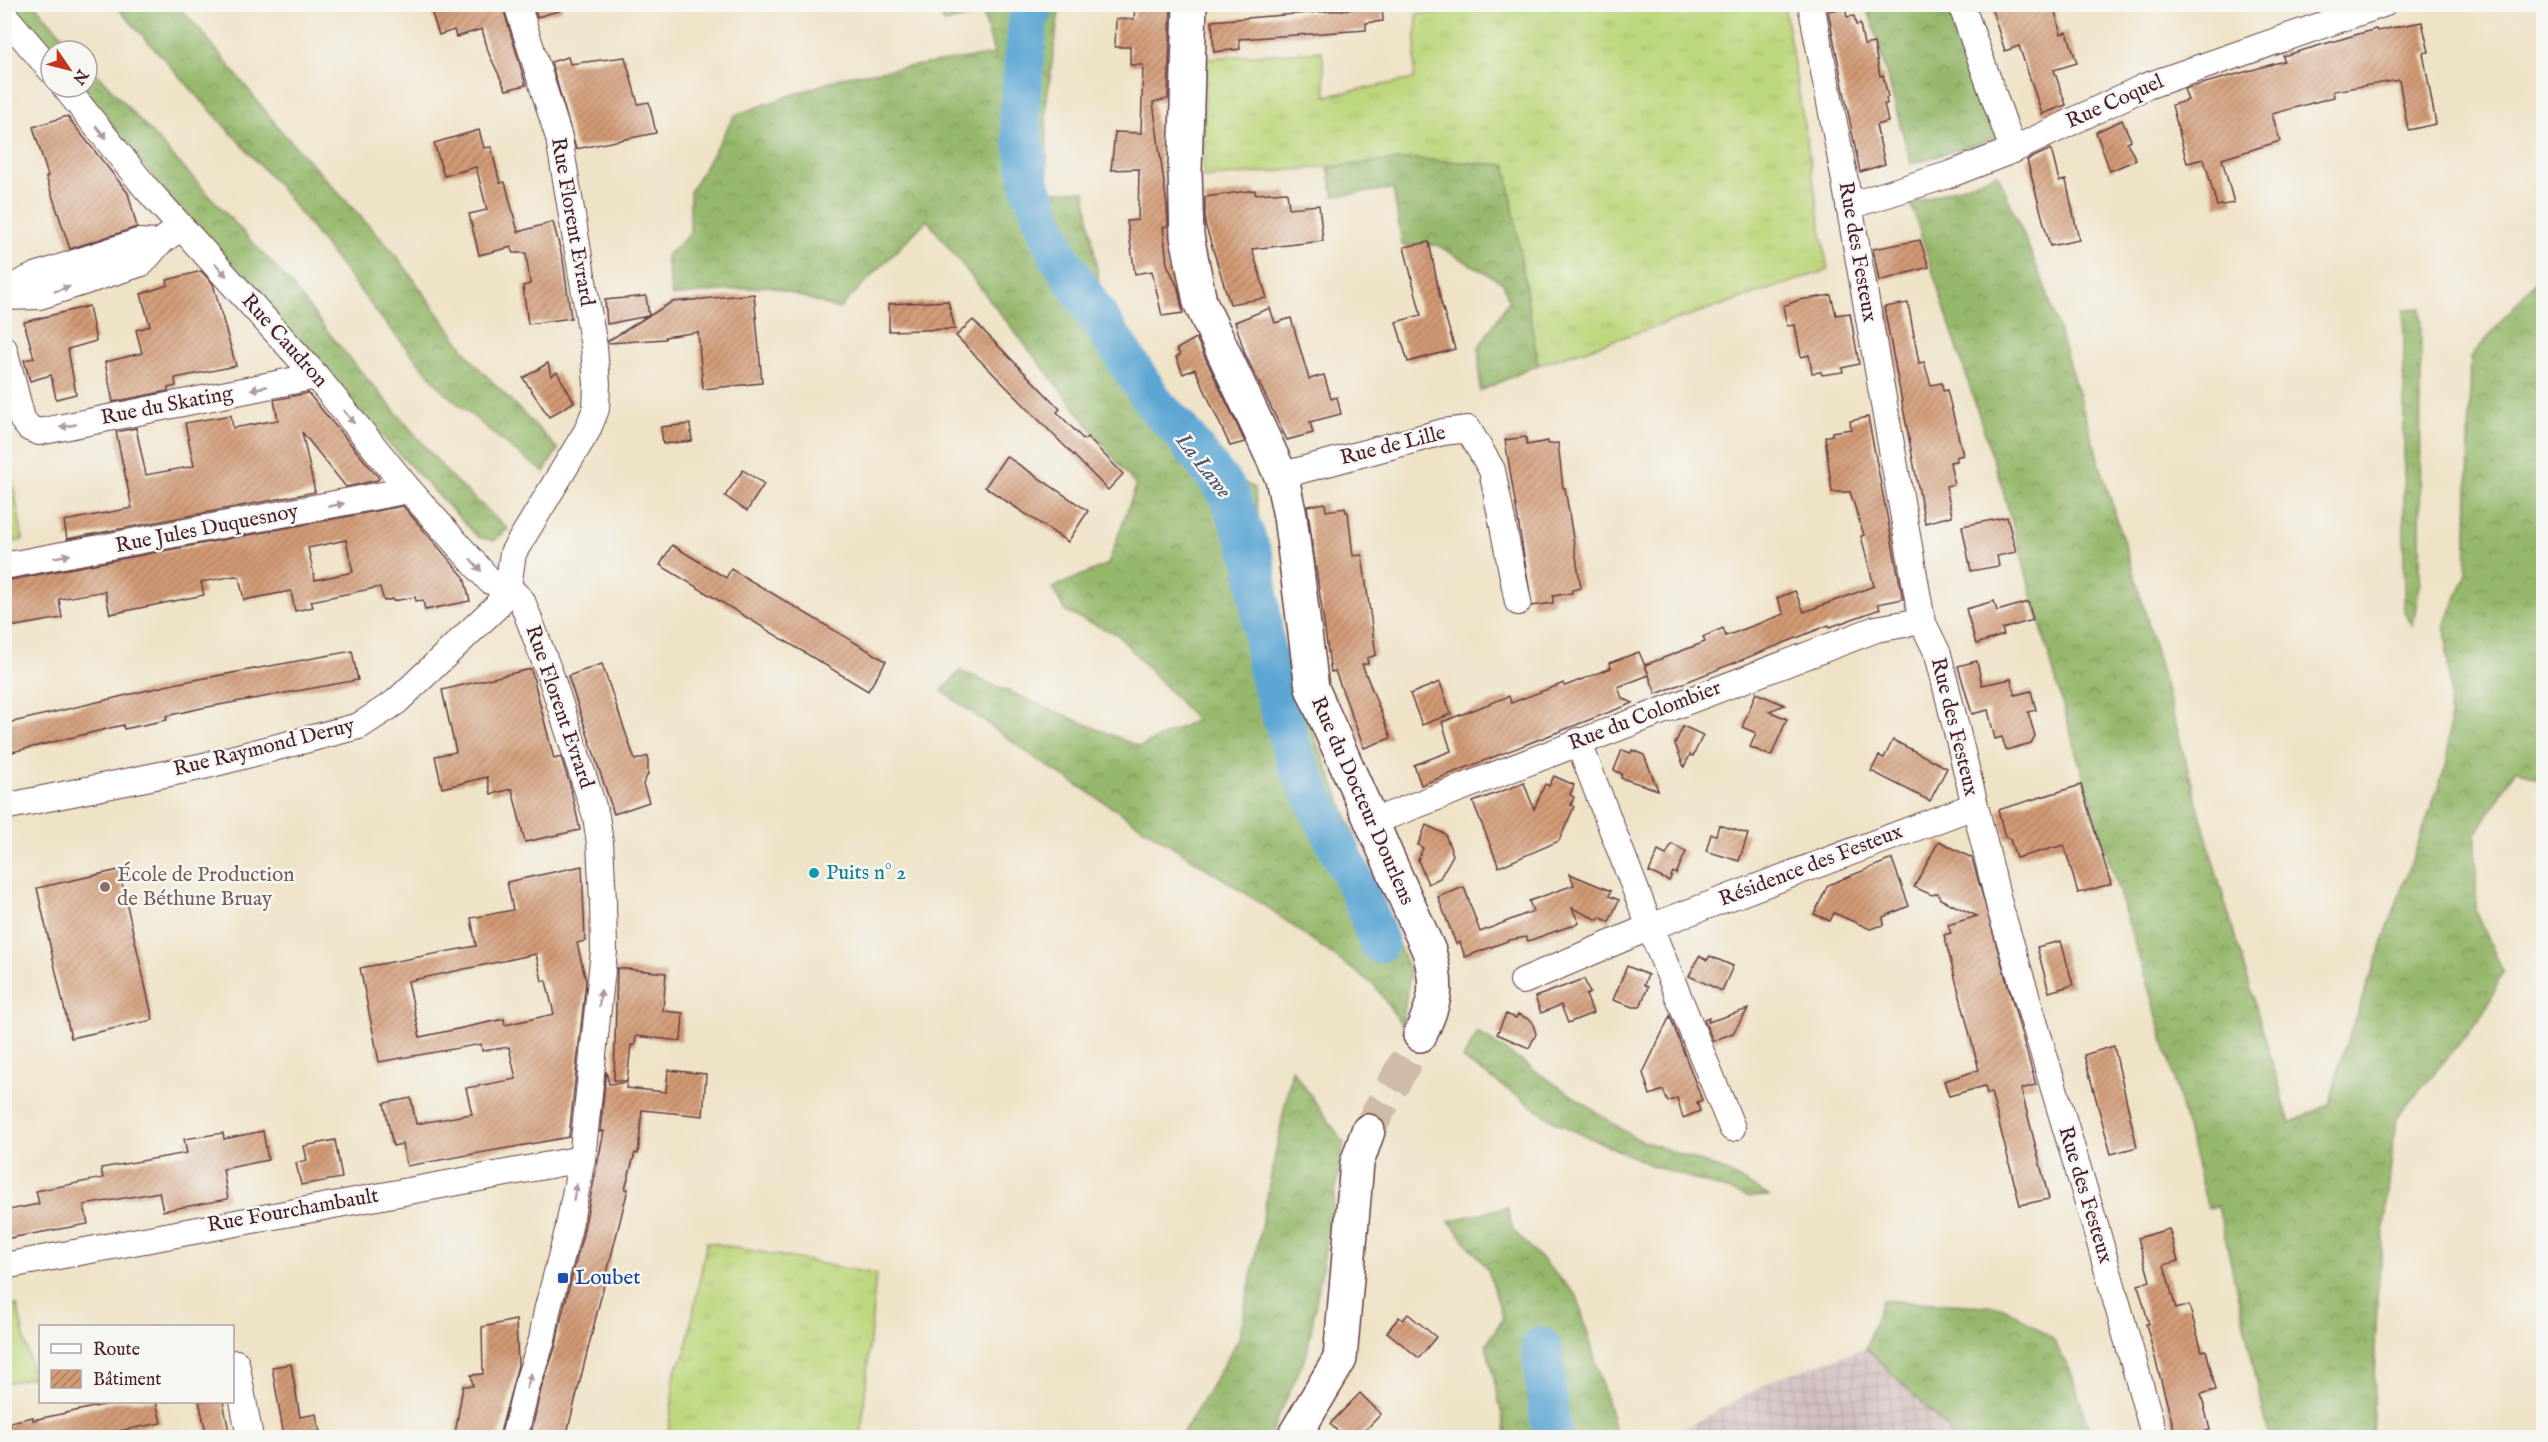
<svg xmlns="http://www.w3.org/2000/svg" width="2548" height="1442" font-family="'IM FELL English',serif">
<defs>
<pattern id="industrial-grid" width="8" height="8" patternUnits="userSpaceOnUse" patternTransform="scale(1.5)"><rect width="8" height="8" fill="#d2bfbf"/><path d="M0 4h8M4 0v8" fill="none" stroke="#b6a4a4"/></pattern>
<pattern id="grass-tufts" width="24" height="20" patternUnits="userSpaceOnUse" patternTransform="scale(1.5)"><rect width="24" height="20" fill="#bdd77d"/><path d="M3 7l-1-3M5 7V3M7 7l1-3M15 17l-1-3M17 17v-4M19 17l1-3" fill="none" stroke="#a4b86c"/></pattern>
<pattern id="forest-crowns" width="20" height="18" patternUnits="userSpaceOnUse" patternTransform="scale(1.5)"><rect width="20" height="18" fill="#96b86c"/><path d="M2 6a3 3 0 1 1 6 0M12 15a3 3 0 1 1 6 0" fill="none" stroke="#7c9559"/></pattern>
<pattern id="garden-dots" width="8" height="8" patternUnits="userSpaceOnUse" patternTransform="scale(1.5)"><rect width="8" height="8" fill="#bdd77d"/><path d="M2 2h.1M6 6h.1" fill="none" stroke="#a4b86c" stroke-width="1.8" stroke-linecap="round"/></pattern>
<pattern id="building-hatch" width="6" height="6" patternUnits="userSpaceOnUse" patternTransform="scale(1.5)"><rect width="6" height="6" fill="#d29a75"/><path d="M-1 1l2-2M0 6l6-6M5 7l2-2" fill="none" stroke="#ac7d60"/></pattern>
</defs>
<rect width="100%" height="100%" fill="#f6f6f2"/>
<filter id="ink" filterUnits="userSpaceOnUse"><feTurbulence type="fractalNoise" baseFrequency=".0167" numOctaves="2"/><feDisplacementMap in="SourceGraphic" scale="12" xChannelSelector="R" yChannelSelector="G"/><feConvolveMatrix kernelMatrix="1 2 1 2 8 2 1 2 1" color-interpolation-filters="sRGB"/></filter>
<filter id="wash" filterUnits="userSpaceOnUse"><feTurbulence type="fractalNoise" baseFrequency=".008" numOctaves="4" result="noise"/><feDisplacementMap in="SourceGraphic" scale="24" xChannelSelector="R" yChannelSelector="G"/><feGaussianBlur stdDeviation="1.35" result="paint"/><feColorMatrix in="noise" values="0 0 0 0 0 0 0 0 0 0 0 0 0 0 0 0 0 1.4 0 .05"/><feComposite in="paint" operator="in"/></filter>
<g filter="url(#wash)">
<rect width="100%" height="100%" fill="#efe3c7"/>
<polygon fill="url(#industrial-grid)" points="1866,1348 1945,1426 1953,1437 1660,1438 1689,1426 1775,1379"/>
<g fill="url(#grass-tufts)" stroke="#847b54" stroke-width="1.5">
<polygon points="1539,4 1784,5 1828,270 1538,365 1506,165 1412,159 1203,178 1206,58 1322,51 1326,96 1414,79 1417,14"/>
<polygon points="707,1242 876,1274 861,1437 668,1437 675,1370 685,1354"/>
</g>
<g fill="url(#forest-crowns)" stroke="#706c4c" stroke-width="1.5">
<polygon points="10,5 35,5 76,51 51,51"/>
<polygon points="115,5 176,5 202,32 282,132 396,255 474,363 558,449 544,472 512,449 444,392 382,319 278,185"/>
<polygon points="935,5 1060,5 1046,106 1048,191 1085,191 1101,297 1154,432 1254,488 1270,592 1294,685 1410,973 1402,1025 1375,986 1267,907 1035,758 942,691 960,671 1140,747 1196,720 1117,634 1067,613 1052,588 1108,564 1136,486 927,220 839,309 770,286 672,296 666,256 690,234 690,192 735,115 847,76 994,54 983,13 944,23"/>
<polygon points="1864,5 1961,5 2009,134 1911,164 1872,21"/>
<polygon points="87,63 290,283 335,341 452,478 508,529 494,541 478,537 326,377 184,214 79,87 87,87"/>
<polygon points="1412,159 1506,165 1538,365 1480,391 1479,347 1509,301 1503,283 1437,245 1402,245 1393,189 1334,196 1328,167"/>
<polygon points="1998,174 2046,289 2144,608 2216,872 2290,1123 2330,1104 2342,1055 2448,760 2450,689 2445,624 2466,576 2471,357 2543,272 2543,781 2516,769 2476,834 2476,911 2503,972 2481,1018 2396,1118 2377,1297 2372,1437 2269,1437 2218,1205 2208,1209 2160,1026 2078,759 2001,484 1911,204"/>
<polygon points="2421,308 2420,580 2413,626 2404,612 2404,309"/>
<polygon points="1478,1032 1635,1138 1721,1169 1769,1196 1748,1197 1651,1165 1557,1123 1463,1059"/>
<polygon points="1292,1069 1344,1143 1307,1353 1269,1437 1180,1438 1239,1339"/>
<polygon points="1507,1207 1513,1230 1577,1296 1617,1437 1507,1437 1486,1344 1503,1319 1488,1269 1449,1221"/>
<polygon points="1882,1300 2004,1307 2053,1339 2072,1375 2091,1437 1953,1437 1945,1426 1866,1348"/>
</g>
<polygon fill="url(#garden-dots)" stroke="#847b54" stroke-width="1.5" points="8,455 23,540 7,543 4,527 4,456"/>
<polygon fill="#bdd77d" stroke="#847b54" stroke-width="1.5" points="17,1305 33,1377 5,1383 5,1308"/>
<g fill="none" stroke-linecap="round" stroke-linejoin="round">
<g stroke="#5ba6d3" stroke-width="40">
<polyline points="1034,4 1028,20 1019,115 1031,188 1059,257 1157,407 1178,428 1228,492 1255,562 1267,668 1296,761 1360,892 1379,943"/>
<polyline points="1541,1347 1552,1438"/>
</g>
</g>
<g id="blocks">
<g fill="url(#building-hatch)" fill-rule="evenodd">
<polygon points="460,4 502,4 526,85 506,90 489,54 482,29 456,37 454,30 439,35 432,14"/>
<polygon points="533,4 561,4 562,10 537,17"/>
<polygon points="1135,4 1171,4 1168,99 1153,102 1167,206 1168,226 1163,227 1167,264 1178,288 1183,313 1162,316 1152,271 1135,274 1127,221 1138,220 1139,169 1111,170 1115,132 1141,133 1143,65 1130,65 1130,47 1115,47 1116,19 1134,19"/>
<polygon points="1353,4 1382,4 1383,21 1366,23 1366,30 1239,39 1240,49 1214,52 1212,21 1353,9"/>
<polygon points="1990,4 2053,4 2061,34 2067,32 2077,63 2054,70 2066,105 2042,114 2019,46 2005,51"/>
<polygon points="1845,8 1847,17 1854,16 1856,25 1860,24 1864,45 1874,43 1880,76 1883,75 1888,97 1886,98 1887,104 1884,104 1888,122 1876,125 1885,164 1860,172 1828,11"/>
<polygon points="2422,22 2429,52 2423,53 2436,124 2408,130 2399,80 2333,91 2334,97 2272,114 2280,141 2222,159 2234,203 2217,206 2204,159 2187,163 2172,105 2188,100 2184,89 2284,61 2283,56 2376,29 2377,31"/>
<polygon points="568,57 570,64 625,57 638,104 649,102 656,133 576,149 551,62"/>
<polygon points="67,116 128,193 137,227 70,249 46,177 48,176 33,127"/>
<polygon points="2122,120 2131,140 2127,142 2136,160 2110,171 2096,132"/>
<polygon points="479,130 484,148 491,147 500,183 505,182 518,232 553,222 563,260 571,318 528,324 523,286 530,284 526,253 513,253 512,247 479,255 469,214 487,210 476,167 444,176 434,143"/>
<polygon points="2051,149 2059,181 2066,180 2079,240 2050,246 2027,160"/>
<polygon points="1255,190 1255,194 1287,192 1289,208 1319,205 1323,241 1252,249 1267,298 1230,304 1205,224 1205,197"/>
<polygon points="1920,240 1929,267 1879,281 1873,249"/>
<polygon points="1429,242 1441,302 1455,349 1408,362 1396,322 1421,315 1404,247"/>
<polygon points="201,271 213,284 236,366 175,378 176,386 168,388 168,391 113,402 105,362 142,353 136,330 150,326 141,294 168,285 167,280"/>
<polygon points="754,294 762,383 703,389 698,332 665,337 665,339 609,343 608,341 648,316 607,324 605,300 646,296 649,316 672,302"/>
<polygon points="1831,295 1836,315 1850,313 1859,364 1842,368 1843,372 1822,375 1821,372 1812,373 1809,355 1801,357 1795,325 1787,326 1783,306 1799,300"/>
<polygon points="948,301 955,329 889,331 889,304"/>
<polygon points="1908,303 1919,363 1924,362 1931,385 1942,383 1943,391 1947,390 1963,455 1956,457 1957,461 1950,462 1954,484 1946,486 1952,516 1925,523 1884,307"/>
<polygon points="89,306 96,341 68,349 76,394 56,399 51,375 30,381 24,360 34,358 24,322"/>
<polygon points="1270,308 1275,323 1291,318 1309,379 1324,375 1331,399 1337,397 1341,414 1310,422 1313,433 1287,440 1245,354 1235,322"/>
<polygon points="973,320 1060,409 1057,412 1084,440 1087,437 1123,474 1108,490 956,336"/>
<polygon points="1196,338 1245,442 1230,446 1195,369 1183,374 1176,357 1180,355 1177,349"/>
<polygon points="548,363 551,376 557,372 574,402 549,417 523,378"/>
<polygon points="308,393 379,478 378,480 346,487 302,432 315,492 67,539 64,521 132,508 116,432 136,428 146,475 194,466 185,423 231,415 233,428 278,420 274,400"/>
<polygon points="1868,417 1903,599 1878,604 1880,609 1830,627 1829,625 1656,694 1645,665 1705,642 1703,637 1723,628 1726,636 1784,614 1777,598 1795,591 1804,612 1874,586 1861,536 1864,535 1850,492 1832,492 1825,437 1832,435 1832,432 1851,429 1850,421"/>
<polygon points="690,424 692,441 663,444 661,427"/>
<polygon points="1526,437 1527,445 1548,441 1548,444 1558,443 1563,488 1565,488 1581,588 1572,590 1572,593 1553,596 1553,603 1532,606 1505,440"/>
<polygon points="1006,456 1088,511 1068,542 985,487"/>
<polygon points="743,470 764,484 747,511 725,496"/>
<polygon points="1325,503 1326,511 1345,508 1346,512 1348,512 1353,556 1362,555 1376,655 1367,658 1368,664 1362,664 1391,738 1364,748 1335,671 1331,672 1307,506"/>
<path d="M403,506l61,71 6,24 -45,9 -2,-10 -7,1 -1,-4 -22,4v-2l-9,2 -4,-14 -69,14 2,6 -18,4 -4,-20 -47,9 -5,-23 -4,-1 -34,6 3,13 -94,19 -5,-23 -46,8 3,19 -58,10v-47zM346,540l7,32 -38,8 -7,-32z"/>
<polygon points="2007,517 2016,552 1997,556 1999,566 1971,571 1962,526"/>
<polygon points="672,545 726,578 731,569 886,661 868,691 660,565"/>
<polygon points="1994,601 1997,611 2028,602 2033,620 2002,629 2004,635 1976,644 1966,609"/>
<polygon points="352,651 358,680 202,708 166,716 167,720 124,729 123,725 4,754 4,724 178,683"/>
<polygon points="1639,652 1649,675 1618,687 1622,698 1633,703 1421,785 1414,765 1451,751 1442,722 1509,696 1511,703 1564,683 1565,686 1611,668 1609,663"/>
<polygon points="1977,661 1982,685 2011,679 2015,695 2031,691 2036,710 2028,712 2035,736 2031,743 2006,750 2002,737 1995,739 1988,710 1972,714 1958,666"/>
<polygon points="602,664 635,760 648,756 648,774 643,784 649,802 614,814 568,676"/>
<polygon points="531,669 554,759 561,757 570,785 580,830 525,842 512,789 491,794 487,777 442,788 435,756 456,752 442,690"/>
<polygon points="1440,682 1451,714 1422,725 1410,694"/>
<polygon points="1756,693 1785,705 1769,711 1787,719 1771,756 1750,747 1756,733 1742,727"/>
<polygon points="1683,726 1703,735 1693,756 1690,755 1684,767 1675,744"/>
<polygon points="1893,740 1947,768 1930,801 1871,771 1879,756 1884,758"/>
<polygon points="1622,750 1631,753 1632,750 1644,755 1658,790 1621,778 1622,774 1614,770"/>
<polygon points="1554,776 1574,785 1570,795 1574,797 1571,805 1574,807 1559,841 1499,867 1473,802 1524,783 1534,809 1545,784 1549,786"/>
<polygon points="2081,785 2111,884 2078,893 2064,845 2016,858 2010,839 2005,837 1998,810"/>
<polygon points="1426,825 1445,834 1453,855 1440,878 1428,884 1418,860 1423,848 1418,845"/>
<polygon points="1719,825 1748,834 1739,861 1706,851 1711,834 1716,835"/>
<polygon points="1939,841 1972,858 2036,1085 2021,1089 2049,1199 2020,1205 1991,1092 1987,1094 1985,1086 1949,1096 1944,1081 1979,1070 1944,935 1951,933 1948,925 1977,916 1940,899 1938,893 1932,895 1914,887"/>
<polygon points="1672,844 1686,852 1676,874 1673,872 1669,881 1649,872 1658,851 1666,855"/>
<polygon points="1892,859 1909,906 1883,917 1884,925 1870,929 1834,913 1830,921 1814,914 1828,885"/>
<path d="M582,866l3,75 -8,2 9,38 -17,156 -162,29 -5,-22 -9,2 -9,-43 27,-5 5,26 56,-10 -6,-26 50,-9 -7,-32 -27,4 -1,-7 -102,18 -19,-94 116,-22 -5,-28 42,-8 -6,-28zM536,954l6,27h4l8,33 -49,11 -1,-6 -84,18 -12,-56z"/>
<polygon points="119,870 153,1020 71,1038 37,888"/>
<polygon points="1570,874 1611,891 1609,896 1619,900 1609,922 1600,917 1598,920 1572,908 1579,923 1528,941 1526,937 1510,940 1465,957 1460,942 1456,944 1438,897 1464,887 1480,932 1533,911 1529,901 1574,885"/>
<polygon points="2061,941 2073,985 2049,992 2037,947"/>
<polygon points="1699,956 1707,960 1710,956 1733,966 1722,991 1689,976"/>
<polygon points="1627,966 1648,975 1644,985 1648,987 1640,1007 1633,1007 1613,1000"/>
<polygon points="617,968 666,973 663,1011 683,1013 681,1041 636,1036 635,1045 631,1045 627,1081 614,1080"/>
<polygon points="1584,979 1590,993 1586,995 1593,1013 1568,1023 1561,1005 1541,1013 1535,997"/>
<polygon points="1748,1009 1733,1033 1713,1041 1704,1020 1709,1018 1708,1022"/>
<polygon points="1506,1014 1516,1018 1518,1014 1532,1021 1536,1034 1529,1048 1497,1034"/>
<polygon points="1670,1016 1702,1100 1697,1102 1700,1111 1683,1118 1677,1098 1668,1102 1663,1090 1650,1095 1643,1073"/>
<polygon points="2114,1046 2137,1147 2111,1154 2084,1055"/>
<polygon points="668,1070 706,1074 703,1116 642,1110 638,1154 635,1153 625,1189 628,1189 566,1437 530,1437 541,1389 556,1345 562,1314 583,1234 604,1131 600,1132 606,1071 609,1084 627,1082 626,1088 666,1092"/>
<polygon points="263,1131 268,1160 223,1169 228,1199 163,1211 159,1192 84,1205 88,1224 4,1239 4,1211 39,1204 36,1191 103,1178 101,1168 187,1153 184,1139 223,1133 224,1139"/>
<polygon points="335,1140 342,1178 301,1185 296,1163 307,1160 304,1146"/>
<polygon points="2169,1229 2178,1261 2164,1265 2176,1309 2189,1305 2202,1351 2206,1350 2216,1390 2201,1394 2210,1430 2206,1431 2208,1437 2176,1437 2146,1324 2149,1324 2138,1285 2150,1281 2138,1238"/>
<polygon points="1408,1314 1436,1337 1419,1358 1387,1332 1399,1317 1403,1320"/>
<polygon points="516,1320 518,1365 499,1437 470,1437 455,1434 463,1386 473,1386 471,1375 483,1374 482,1327"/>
<polygon points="291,1364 300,1417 316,1414 320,1432 306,1434 307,1437 284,1437 272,1367"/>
<polygon points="1360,1393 1381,1414 1359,1437 1344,1437 1330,1424"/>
<polygon points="122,1401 156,1401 161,1423 87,1437 4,1437 4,1426 11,1425 10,1422 33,1417 33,1420"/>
<polygon points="199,1401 223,1401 230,1437 207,1437"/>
</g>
</g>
</g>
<g filter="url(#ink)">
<use href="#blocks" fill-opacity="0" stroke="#633c42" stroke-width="1.5"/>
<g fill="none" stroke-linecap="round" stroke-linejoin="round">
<polyline stroke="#cebca8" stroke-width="33" stroke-dasharray="33 16" stroke-linecap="butt" points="1368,1131 1420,1035"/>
<defs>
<g id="street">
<polyline points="1811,4 1843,170 1922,621 1938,654 2000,908 2096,1229 2155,1438"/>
<polyline points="1961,4 2013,150"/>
<polyline points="4,15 51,70"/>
<polyline points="65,87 146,188 316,376 409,490 490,581 508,587 522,601 551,677 596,816 600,843 603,901 604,951 582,1159 568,1231 547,1311 542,1340 527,1385 514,1438"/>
<polyline points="1849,206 1951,174 2013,150 2144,87 2383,4"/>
<polyline points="4,291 35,276 138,242 159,243"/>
<polyline points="4,297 40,296 142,263 159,243 181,227"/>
<polyline points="4,349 22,419 29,428 39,432 316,376"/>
<polyline points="1282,478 1294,472 1443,432 1468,429 1492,470 1518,602"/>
<polyline points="4,566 409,490"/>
<polyline points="1578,741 1650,927 1732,1128"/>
<polyline points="4,807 204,766 359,726 396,702 497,606 508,587 513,553 587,431 596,409 597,384 594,347 559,138 517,4"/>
<polyline points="1372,822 1876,629 1922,621"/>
<polyline points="1523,981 1650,927 1974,806"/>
<polyline points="4,1266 582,1159"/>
<polyline points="236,1363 250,1438"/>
</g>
<g id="secondary">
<path d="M1190,4l-5,167 2,65 13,66 82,176 8,38 22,172 117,263c10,37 7,50 -9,84"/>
<polyline points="1293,1438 1340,1359 1357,1163 1368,1131"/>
</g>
</defs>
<use href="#street" stroke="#633c42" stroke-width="28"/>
<use href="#secondary" stroke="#633c42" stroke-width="36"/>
<use href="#street" stroke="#fff" stroke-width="26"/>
<use href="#secondary" stroke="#fff" stroke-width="33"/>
</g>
<defs><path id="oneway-solid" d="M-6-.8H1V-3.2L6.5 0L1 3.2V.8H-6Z" transform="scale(1.5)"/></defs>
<g fill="#ae9aa0">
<use href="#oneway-solid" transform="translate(101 132) rotate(51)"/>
<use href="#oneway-solid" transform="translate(221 270) rotate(48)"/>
<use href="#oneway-solid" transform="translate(62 289) rotate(-18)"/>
<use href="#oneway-solid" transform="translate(259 388) rotate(169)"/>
<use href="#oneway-solid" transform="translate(349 417) rotate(51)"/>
<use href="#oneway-solid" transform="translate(68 426) rotate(169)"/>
<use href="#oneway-solid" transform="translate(336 505) rotate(-11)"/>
<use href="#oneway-solid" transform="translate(62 556) rotate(-11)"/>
<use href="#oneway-solid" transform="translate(476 565) rotate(49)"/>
<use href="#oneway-solid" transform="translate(600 998) rotate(-84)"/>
<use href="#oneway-solid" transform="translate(575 1192) rotate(-79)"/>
<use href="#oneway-solid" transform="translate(529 1381) rotate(-73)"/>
</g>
</g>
<circle fill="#0f9aa8" stroke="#f6f6f2" stroke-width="2" cx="814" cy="873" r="6"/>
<circle fill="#8d6e63" stroke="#f6f6f2" stroke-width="2" cx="105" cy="887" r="6"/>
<rect fill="#1a4fb4" stroke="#f6f6f2" stroke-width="2" x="557" y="1272" width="12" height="12" rx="3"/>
<g text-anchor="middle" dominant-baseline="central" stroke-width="5" stroke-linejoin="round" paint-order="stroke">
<g font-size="21" fill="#4a1f2b" stroke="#f6f6f2">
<text transform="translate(2115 102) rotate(-24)">Rue Coquel</text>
<text transform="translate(572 222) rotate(80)">Rue Florent Evrard</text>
<text transform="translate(1857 252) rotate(80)">Rue des Festeux</text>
<text transform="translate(284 341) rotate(48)">Rue Caudron</text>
<text transform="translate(167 406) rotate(-11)">Rue du Skating</text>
<text transform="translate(1393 446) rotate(-14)">Rue de Lille</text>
<text transform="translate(207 529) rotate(-11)">Rue Jules Duquesnoy</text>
<text transform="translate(559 707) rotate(71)">Rue Florent Evrard</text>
<text transform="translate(1645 716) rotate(-21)">Rue du Colombier</text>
<text transform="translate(1954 727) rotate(76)">Rue des Festeux</text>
<text transform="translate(264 748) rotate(-14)">Rue Raymond Deruy</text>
<text transform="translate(1362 801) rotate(66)">Rue du Docteur Dourlens</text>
<text transform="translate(1811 866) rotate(-21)">Résidence des Festeux</text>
<text transform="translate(2085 1195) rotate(73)">Rue des Festeux</text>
<text transform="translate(293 1211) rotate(-10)">Rue Fourchambault</text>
</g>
<g font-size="21" fill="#0d838f" stroke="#f6f6f2" text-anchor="start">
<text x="826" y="873">Puits n° 2</text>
</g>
<g font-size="21" fill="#785e54" stroke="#f6f6f2" text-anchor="start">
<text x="117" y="875">École de Production<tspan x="117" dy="24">de Béthune Bruay</tspan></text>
</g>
<g font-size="21" fill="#164399" stroke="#f6f6f2" text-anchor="start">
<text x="575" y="1278">Loubet</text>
</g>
<g font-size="22" font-style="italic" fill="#51556e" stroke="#f6f6f2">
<text transform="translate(1203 466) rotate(52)">La Lawe</text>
</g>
</g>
<rect width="2548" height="1442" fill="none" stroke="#f6f6f2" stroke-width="24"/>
<rect x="39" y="1325" width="195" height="78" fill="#f6f6f2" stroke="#b1a0a2" stroke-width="1.5"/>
<rect x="51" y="1344" width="30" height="9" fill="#ffffff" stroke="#b1a0a2" stroke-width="1.5"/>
<text x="93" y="1355" font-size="18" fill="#4a1f2b">Route</text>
<rect x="51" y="1370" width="30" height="18" fill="url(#building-hatch)" stroke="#b1a0a2" stroke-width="1.5"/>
<text x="93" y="1385" font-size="18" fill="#4a1f2b">Bâtiment</text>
<g transform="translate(69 69) rotate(125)"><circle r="28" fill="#f6f6f2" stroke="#b1a0a2" stroke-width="1.5"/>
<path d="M0-4.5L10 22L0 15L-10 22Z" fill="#c8321e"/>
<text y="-9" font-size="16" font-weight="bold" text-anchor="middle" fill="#4a1f2b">N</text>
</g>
</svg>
